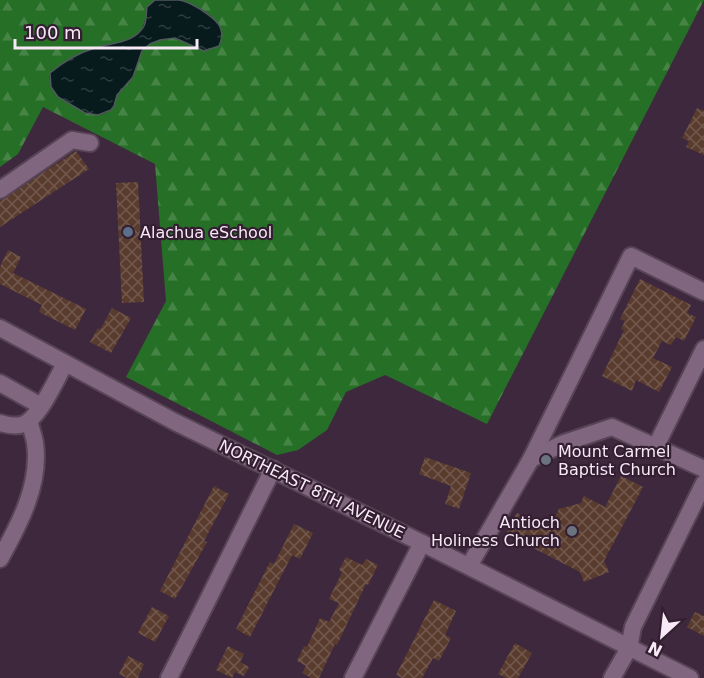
<svg xmlns="http://www.w3.org/2000/svg" width="704" height="678" font-family="'DejaVu Sans',sans-serif">
<defs>
<pattern id="forest-firs" width="22" height="20" patternUnits="userSpaceOnUse" patternTransform="scale(1.5)"><rect width="22" height="20" fill="#266f26"/><path d="M5 1l3.5 6h-7zM16 11l3.5 6h-7z" fill="#468446"/></pattern>
<pattern id="water-ripples" width="26" height="14" patternUnits="userSpaceOnUse" patternTransform="scale(1.5)"><rect width="26" height="14" fill="#081b1c"/><path d="M2 4q2-2 4 0t4 0M15 11q2-2 4 0t4 0" fill="none" stroke="#2d3c3e"/></pattern>
<pattern id="building-cross-hatch" width="8" height="8" patternUnits="userSpaceOnUse" patternTransform="scale(1.5)"><rect width="8" height="8" fill="#593c2e"/><path d="M0 0l8 8M0 8l8-8" fill="none" stroke="#72584d"/></pattern>
</defs>
<rect width="100%" height="100%" fill="#3e283d"/>
<path fill="url(#forest-firs)" d="M0,0h155l-8,7c-3,38 -22,32 -51,41 -20,6 -33,14 -47,28 1,9 6,18 13,23 12,9 37,25 50,9 3,-3 2,-8 5,-12 5,-8 13,-13 17,-22 6,-12 4,-24 18,-31 20,-11 34,1 52,8l15,-5c11,-25 -19,-40 -39,-46h524l-217,424 -102,-49 -39,17 -19,38 -29,20 -21,5 -151,-78 40,-76 -11,-137 -112,-57 -25,47 -18,13z"/>
<path fill="url(#water-ripples)" stroke="#50595d" stroke-width="1.5" d="M155,0c8,0 16,0 24,0 8,1 14,5 21,9 14,9 28,18 19,37l-15,5 -29,-13 -15,2 -10,4 -8,7 -9,26 -16,18 -3,11 -3,4 -13,5 -13,-2 -27,-16 -7,-10 -1,-14c13,-11 28,-20 45,-25 17,-6 39,-4 49,-22 3,-6 2,-13 3,-19z"/>
<g fill="url(#building-cross-hatch)">
<polygon points="697,108 704,111 704,155 686,147 689,141 682,138"/>
<polygon points="76,151 89,169 0,227 0,201"/>
<polygon points="138,182 144,302 122,303 116,183"/>
<polygon points="8,250 21,257 13,273 86,309 75,330 39,312 42,305 0,284 0,267"/>
<polygon points="640,279 691,305 687,313 696,317 684,341 676,337 671,345 662,341 653,358 672,367 659,392 636,380 632,391 602,376 624,330 621,329 625,321 620,319"/>
<polygon points="112,308 131,318 111,353 90,342 98,328 100,330"/>
<polygon points="425,457 471,473 459,509 445,504 451,486 419,474"/>
<polygon points="621,476 643,487 604,561 609,572 584,582 580,572 506,534 517,513 549,530 559,509 581,503 584,496 605,507"/>
<polygon points="214,486 229,494 204,541 207,542 175,599 160,591"/>
<polygon points="294,524 313,533 300,559 292,555 250,637 236,629 270,562 274,564"/>
<polygon points="346,557 362,565 366,559 378,565 368,585 366,584 337,645 335,644 319,678 311,678 302,673 306,666 297,661 304,646 307,647 320,618 329,622 339,603 329,599 342,572 339,570"/>
<polygon points="434,600 456,611 445,635 451,638 439,661 433,658 422,678 402,678 396,675"/>
<polygon points="152,607 169,616 155,642 138,633"/>
<polygon points="695,612 704,616 704,636 687,627"/>
<polygon points="515,643 532,653 518,678 506,678 498,674"/>
<polygon points="228,646 244,654 240,662 249,667 244,676 235,672 232,678 216,670"/>
<polygon points="128,656 144,664 138,678 127,678 119,674"/>
</g>
<g fill="none" stroke-linecap="round" stroke-linejoin="round">
<defs>
<g id="minor">
<polyline points="0,190 72,140 90,143"/>
<polyline points="0,328 175,422 422,543 690,678"/>
<polyline points="0,383 41,406"/>
<path d="M0,423c7,2 17,4 24,1 16,-7 32,-45 41,-60"/>
<polyline points="656,446 704,349"/>
<polyline points="531,459 631,256 704,292"/>
<path d="M0,559c19,-34 41,-75 35,-116 -1,-7 -4,-15 -6,-22"/>
<polyline points="469,566 531,459 564,443 612,427 704,469"/>
<polyline points="169,678 273,469"/>
<polyline points="353,678 422,543"/>
<polyline points="612,678 629,648 633,627 704,483"/>
</g>
</defs>
<use href="#minor" stroke="#574456" stroke-width="20"/>
<use href="#minor" stroke="#80677f" stroke-width="16"/>
</g>
<circle fill="#5c6f8a" stroke="#331e32" stroke-width="2" cx="128" cy="232" r="6"/>
<g fill="#6b7280" stroke="#331e32" stroke-width="2">
<circle cx="546" cy="460" r="6"/>
<circle cx="572" cy="531" r="6"/>
</g>
<g text-anchor="middle" dominant-baseline="central" stroke-width="4.5" stroke-linejoin="round" paint-order="stroke">
<g font-size="16" fill="#f7e9f6" stroke="#331e32" text-anchor="start">
<text x="140" y="232">Alachua eSchool</text>
<text x="558" y="451">Mount Carmel<tspan x="558" dy="18">Baptist Church</tspan></text>
<text x="560" y="522" text-anchor="end">Antioch<tspan x="560" dy="18">Holiness Church</tspan></text>
</g>
<g font-size="16" fill="#f7e9f6" stroke="#331e32">
<text transform="translate(312 489) rotate(26)">NORTHEAST 8TH AVENUE</text>
</g>
</g>
<g transform="translate(662 636) rotate(207)" stroke="#331e32" stroke-width="4.5" paint-order="stroke">
<path d="M0-4.5L10 22L0 15L-10 22Z" fill="#f7e9f6"/>
<text y="-9" font-size="16" font-weight="bold" text-anchor="middle" fill="#f7e9f6">N</text>
</g>
<path d="M15 39v9h182v-9" fill="none" stroke="#f7e9f6" stroke-width="3"/>
<text x="24" y="39" font-size="18" fill="#f7e9f6" stroke="#331e32" stroke-width="4.5" paint-order="stroke">100 m</text>
</svg>
